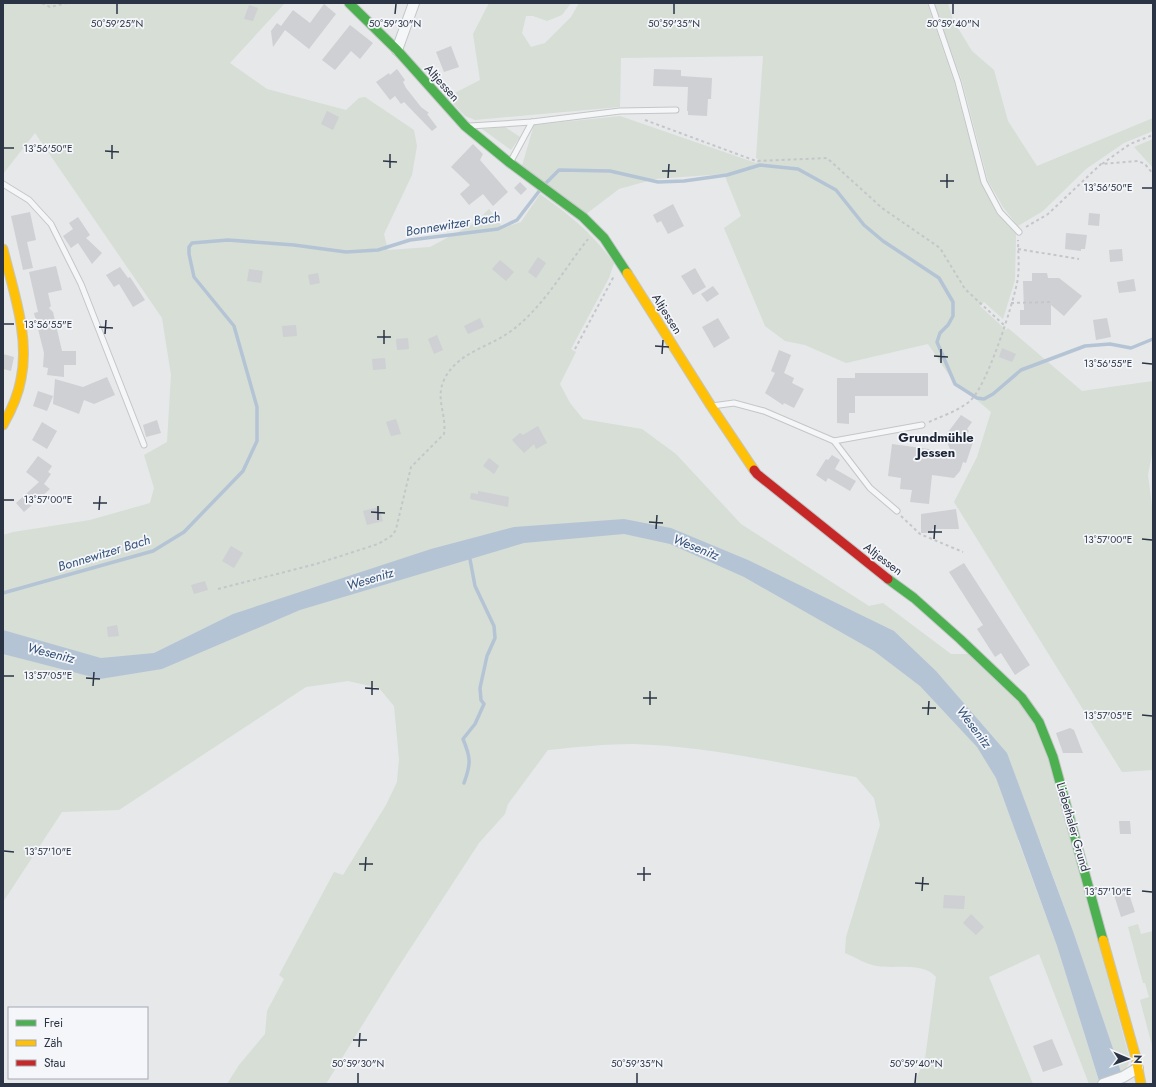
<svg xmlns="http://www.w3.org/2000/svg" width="1156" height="1087" font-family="Jost,sans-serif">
<rect width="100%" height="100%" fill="#e6e8ea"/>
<g fill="#d6ded6">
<path d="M3,3h282l-55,60 37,26 79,21 13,-12 6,-1 49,33 3,16 -5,29 -28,59 4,16 42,-3 43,-23 16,-15 14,19 18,-6 19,-28c31,22 51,38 74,69l-5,15 -38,71 5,3 -16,32 10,19 13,16 59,10 34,25 65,70 128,82 14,-3 68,51h18l49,47 16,23 14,34 82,302 -4,9 -6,5 -47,-143 -33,-90 -22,-1 39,106 42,135 -4,3h-6l-50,-130 -50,23 44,107h-119l11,-25 11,-82c-13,-15 -41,-8 -59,-11 -10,-1 -22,-9 -32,-13l1,-16 34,-112 -6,-27 -18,-21c-73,-13 -148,-31 -223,-33 -28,0 -56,3 -85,6l-40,54 -3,10 -26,29 -84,129 -69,112h-99l12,-19 26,-31 2,-23 17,-32 -5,-4 55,-103 9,3 43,-70 11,-23 2,-23 -5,-53 -15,-18 -31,-7 -42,6 -187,123 -57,2 -59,90v-367l10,-3 77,-12 60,-17 4,-15 -10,-33 23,-13 4,-67 -9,-57 -127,-185 -32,41z"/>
<polygon points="489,3 571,3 562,15 547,21 533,16 526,16 522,33 531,47 545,43 571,17 579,3 927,3 954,82 981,182 997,214 1016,234 1015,280 1003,319 984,302 980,306 1006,330 1008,328 1082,391 1153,381 1153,449 1148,475 1153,514 1153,770 1122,772 954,502 977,457 991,412 951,378 928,344 846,363 805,345 785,341 765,326 724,228 741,216 724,174 655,179 619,189 586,214 521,169 534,125 620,116 756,163 758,159 756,158 763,56 621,58 620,107 475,120 465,116 447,97 480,80 473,34"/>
<polygon points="934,3 948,3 953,20 972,51 994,70 1008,121 1037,166 1153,118 1153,131 1124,143 1086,169 1043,211 1018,226 1003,207 988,181 962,81"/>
<polygon points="505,127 520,137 511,150 482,129"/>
<polygon points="1153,139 1153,168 1134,147"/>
<polygon points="1138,924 1141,934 1153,931 1153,1049 1140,1000 1149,997 1145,983 1143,983 1128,927"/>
</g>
<polygon fill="#b4c4d5" points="624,519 671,528 748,560 894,631 936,671 1007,753 1073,931 1125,1084 1100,1084 1057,946 996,778 977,747 920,686 874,651 744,577 670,544 624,534 524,543 300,610 162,669 100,679 3,654 3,630 101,658 154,653 233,614 431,549 514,527"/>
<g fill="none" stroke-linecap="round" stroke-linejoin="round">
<g stroke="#b4c4d5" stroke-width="3.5">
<polyline points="544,185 559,170 610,171 658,182 684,181 727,175 760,165 798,169 836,190 864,225 883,241 939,278 953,302 953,316 948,325 940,333 937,342 955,384 977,398 984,399 993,394 1021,370 1085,346 1110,344 1131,348 1153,339"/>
<polyline points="3,593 153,551 184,532 243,471 257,441 257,407 234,326 194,277 189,254 189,247 192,243 228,240 294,245 346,252 378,250 410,240 498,229 517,220 540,190"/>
<path d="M464,783c7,-19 7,-25 -1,-44l12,-15 9,-20 -3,-4 -1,-12 7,-32 8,-18 -1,-12 -19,-40 -6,-32"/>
</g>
</g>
<g fill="#ced0d3">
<polygon points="324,4 336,14 309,49 285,30 273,47 271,31 277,23 281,26 293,10 310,23"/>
<polygon points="249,5 258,8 253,21 244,19"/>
<polygon points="350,25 373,43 360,59 351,51 335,70 322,60"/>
<polygon points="451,46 459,67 444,72 436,52"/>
<polygon points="397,69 405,80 403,82 406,88 421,107 429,113 427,114 437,127 432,131 404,102 401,104 395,96 390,100 376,82 389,73 390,75"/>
<polygon points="654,69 681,70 681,76 712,78 711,99 708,99 707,116 688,115 688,111 687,111 688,87 653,86"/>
<polygon points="327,111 339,117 333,130 321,124"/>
<polygon points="473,144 483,154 480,160 508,192 493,206 483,194 469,205 460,194 470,185 451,167"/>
<polygon points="520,182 527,189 521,195 514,188"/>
<polygon points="673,204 684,226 668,234 661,221 657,223 653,215"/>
<polygon points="30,212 36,240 27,242 33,268 23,270 11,216"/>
<polygon points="1089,213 1100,214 1099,226 1088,225"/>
<polygon points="78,217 90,235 86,238 102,253 92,264 78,243 71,248 63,236 73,229 69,223"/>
<polygon points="1066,233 1087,235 1085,249 1081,249 1081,251 1065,249"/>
<polygon points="1122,249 1123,261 1110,262 1109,250"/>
<polygon points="538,257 546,263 536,278 528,272"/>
<polygon points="500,260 514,272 506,281 492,269"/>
<polygon points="56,266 62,290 48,293 51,306 49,308 53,312 62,351 76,351 76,365 64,365 64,377 47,375 48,368 43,367 44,353 34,313 38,312 29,272"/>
<polygon points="120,267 128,278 130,277 145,300 133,307 119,284 114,287 106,275"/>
<polygon points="695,268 706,287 693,295 681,276"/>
<polygon points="249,269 263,271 261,283 247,281"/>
<polygon points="318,273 320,283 310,285 308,275"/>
<polygon points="1032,273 1047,273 1048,278 1059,278 1082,296 1064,316 1051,305 1051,325 1020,325 1020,310 1024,310 1023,281 1032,281"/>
<polygon points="1134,279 1136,291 1119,293 1117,282"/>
<polygon points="713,286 719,294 707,302 701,294"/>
<polygon points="480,318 484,327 468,334 464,326"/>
<polygon points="718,318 730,338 714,348 702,327"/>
<polygon points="1107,318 1111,337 1096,340 1093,320"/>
<polygon points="296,325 297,336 283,337 282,326"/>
<polygon points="437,335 443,350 434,354 428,339"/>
<polygon points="408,338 409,349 397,350 396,339"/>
<polygon points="1002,348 1016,354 1012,362 999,357"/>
<polygon points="779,350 791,355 784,373 794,378 792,383 804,389 794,408 784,403 783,405 765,393 775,373 771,371"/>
<polygon points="3,354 14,357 11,371 3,369"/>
<polygon points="385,358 386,369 373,370 372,359"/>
<polygon points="855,373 928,373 928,396 855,396 855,413 849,413 849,424 837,423 837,378 855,378"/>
<polygon points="107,377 115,395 94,404 84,400 79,414 53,404 55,379 83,387"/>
<polygon points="38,391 53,396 47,411 33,406"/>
<polygon points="961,415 972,422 967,429 969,431 963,439 973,442 966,463 963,462 960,471 954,478 932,475 929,504 910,502 912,490 900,489 901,478 888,476 892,444 951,452 945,436"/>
<polygon points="396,419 401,434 391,436 386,422"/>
<polygon points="157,420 161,433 146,437 143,425"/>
<polygon points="42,422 57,431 47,449 32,440"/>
<polygon points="538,426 547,443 536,449 534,444 524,453 512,440 520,433 523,435"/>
<polygon points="832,455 840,460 835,469 856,481 850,491 828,478 826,482 816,475 826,459 828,460"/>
<polygon points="38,456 52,466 48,472 51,474 44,484 50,489 24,512 16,503 39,482 26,472"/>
<polygon points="489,458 499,466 494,474 483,466"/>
<polygon points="478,491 509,497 508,507 470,499 471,493 478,494"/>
<polygon points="379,507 383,521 367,525 363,511"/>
<polygon points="956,509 959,529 932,529 932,533 921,533 921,514"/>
<polygon points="231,546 243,553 234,568 222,561"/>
<polygon points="964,563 1030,665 1015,675 1001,653 995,657 977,629 983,625 949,572"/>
<polygon points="205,581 208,590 194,594 191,585"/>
<polygon points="117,625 119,636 108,637 107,627"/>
<polygon points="1070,728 1074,730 1083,753 1063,753 1056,733"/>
<polygon points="1119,821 1130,821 1131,834 1120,834"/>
<polygon points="1128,891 1135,912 1121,917 1114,895"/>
<polygon points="944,895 965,896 964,909 943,908"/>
<polygon points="971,914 984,927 976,935 963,923"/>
<polygon points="1052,1039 1063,1065 1043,1072 1033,1046"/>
</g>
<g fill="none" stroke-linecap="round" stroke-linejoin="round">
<defs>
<g id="lane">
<polyline points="931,3 958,82 984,182 1000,212 1019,232"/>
<polyline points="470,126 532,122 620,111 676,110"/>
<polyline points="511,161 532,122"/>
<polyline points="3,184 29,200 51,224 81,284 144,445"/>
<polyline points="712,406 734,403 764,411 834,441 922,425"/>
<polyline points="834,441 870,488 897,511"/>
</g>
<g id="street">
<polyline points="397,50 414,3"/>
<polyline points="1103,1084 1123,1077 1138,1068"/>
</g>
<g id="fast">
<polyline points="349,3 397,50 465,126 510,163 583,217 604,238 627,273"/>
<polyline points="888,579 914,598 960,639 1022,698 1039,722 1053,757 1103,940"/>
</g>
<g id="slow">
<path d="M3,249c10,41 27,88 18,130 -3,17 -10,32 -18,46"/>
<polyline points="627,273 711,406 754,470"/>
<polyline points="1103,940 1136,1058 1141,1084"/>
</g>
<polyline id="jam" points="754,470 757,474 888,579"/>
</defs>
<use href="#lane" stroke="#c4c6c8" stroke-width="7"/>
<use href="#street" stroke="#c4c6c8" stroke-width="12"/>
<use href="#fast" stroke="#c4c6c8" stroke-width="11"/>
<use href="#slow" stroke="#c4c6c8" stroke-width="11"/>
<use href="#jam" stroke="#c4c6c8" stroke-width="11"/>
<g stroke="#c5c6ca" stroke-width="2" stroke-dasharray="3 3" stroke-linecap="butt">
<polyline points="42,3 50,7 67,3"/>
<polyline points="645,120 756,161 827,158 882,208 940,248 965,289 1005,326"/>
<polyline points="1102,164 1130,144 1153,135"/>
<polyline points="1026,227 1048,214 1101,164 1138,161 1145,164 1153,174"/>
<polyline points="1018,249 1079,259"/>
<polyline points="1011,303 1050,302"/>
<polyline points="575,349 614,276"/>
<path d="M929,422c13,-6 29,-11 41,-21 17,-15 42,-94 47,-118 3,-14 1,-30 1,-43"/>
<polyline points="901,516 920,534 963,552"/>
<path d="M218,589l98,-25 62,-20 15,-9 3,-6 15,-62 33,-33c3,-19 -9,-35 0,-54 11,-24 37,-31 58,-43 38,-23 59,-64 86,-98"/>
</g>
<use href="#lane" stroke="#f5f6f7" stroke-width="5"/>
<use href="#street" stroke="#f5f6f7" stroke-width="10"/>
<use href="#fast" stroke="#4caf50" stroke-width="9"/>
<use href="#slow" stroke="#ffc107" stroke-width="9"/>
<use href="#jam" stroke="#c62828" stroke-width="9"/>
</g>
<path fill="none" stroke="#2b3445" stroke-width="1.5" d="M117,14v-10M395,14l1,-10M674,14v-10M953,14v-10M4,148h10M105,151l14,1M112,159v-14M383,161l14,1M390,168v-14M662,171h14M668,178l1,-14M940,181h14M947,188v-14M1142,188h10M4,324h10M99,327l14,1M105,334l1,-14M377,337h14M384,344v-14M655,346l14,1M662,354l1,-14M934,356l14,1M941,363v-14M1142,363l10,1M4,500h10M93,503h14M99,510l1,-14M371,512l14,1M378,520v-14M649,522l14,1M656,529l1,-14M928,532h14M934,539l1,-14M1142,539l10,1M4,676h10M86,678l14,1M93,686l1,-14M365,688l14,1M372,695v-14M643,698h14M650,705v-14M922,708h14M928,715l1,-14M1142,715l10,1M4,851l10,1M359,864h14M365,871l1,-14M637,874h14M644,881v-14M915,883l14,1M922,891l1,-14M1142,891l10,1M353,1040h14M359,1047l1,-14M358,1083v-10M637,1083v-10M915,1083l1,-10"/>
<g text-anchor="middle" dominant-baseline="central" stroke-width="3.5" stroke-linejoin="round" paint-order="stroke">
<g font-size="12" fill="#2b3445" stroke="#f4f6f9">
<text transform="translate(442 83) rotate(48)">Altjessen</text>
<text transform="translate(667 314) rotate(58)">Altjessen</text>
<text transform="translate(883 559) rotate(37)">Altjessen</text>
<text transform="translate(1073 827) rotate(74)">Liebethaler Grund</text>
</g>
<g font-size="13" font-style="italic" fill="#34527a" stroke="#f4f6f9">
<text transform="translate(453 224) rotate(-9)">Bonnewitzer Bach</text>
<text transform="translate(696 547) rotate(22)">Wesenitz</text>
<text transform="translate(104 553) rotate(-17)">Bonnewitzer Bach</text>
<text transform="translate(370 579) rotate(-17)">Wesenitz</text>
<text transform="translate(51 653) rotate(14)">Wesenitz</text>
<text transform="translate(974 727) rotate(53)">Wesenitz</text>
</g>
<g font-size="13" font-weight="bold" fill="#1d2536" stroke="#f4f6f9">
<text x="936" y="437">Grundmühle<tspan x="936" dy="15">Jessen</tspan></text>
</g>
</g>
<g font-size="10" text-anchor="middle" fill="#2b3445" stroke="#f4f6f9" stroke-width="3.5" stroke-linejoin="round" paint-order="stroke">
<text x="117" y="27">50°59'25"N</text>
<text x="395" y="27">50°59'30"N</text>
<text x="674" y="27">50°59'35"N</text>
<text x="953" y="27">50°59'40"N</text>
<text x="48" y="152">13°56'50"E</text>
<text x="1108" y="191">13°56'50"E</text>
<text x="48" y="328">13°56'55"E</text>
<text x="1108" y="367">13°56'55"E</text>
<text x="48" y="503">13°57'00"E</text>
<text x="1108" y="543">13°57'00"E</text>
<text x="48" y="679">13°57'05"E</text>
<text x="1108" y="719">13°57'05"E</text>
<text x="48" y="855">13°57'10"E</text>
<text x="1108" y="895">13°57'10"E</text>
<text x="358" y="1067">50°59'30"N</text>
<text x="637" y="1067">50°59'35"N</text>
<text x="916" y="1067">50°59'40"N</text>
</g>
<rect width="1156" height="1087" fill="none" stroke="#2b3445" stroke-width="8"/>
<rect x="8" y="1007" width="140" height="72" fill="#f4f6f9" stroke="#a4a8b1"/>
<rect x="16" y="1020" width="20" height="6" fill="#4caf50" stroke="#a4a8b1"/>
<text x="44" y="1027" font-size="12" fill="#2b3445">Frei</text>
<rect x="16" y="1040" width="20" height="6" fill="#ffc107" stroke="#a4a8b1"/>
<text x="44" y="1047" font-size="12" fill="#2b3445">Zäh</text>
<rect x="16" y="1060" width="20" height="6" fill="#c62828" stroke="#a4a8b1"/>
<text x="44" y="1067" font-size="12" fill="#2b3445">Stau</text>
<g transform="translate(1128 1059) rotate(92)" stroke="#f4f6f9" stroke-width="3" paint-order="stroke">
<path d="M0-3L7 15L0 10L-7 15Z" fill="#2b3445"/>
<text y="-6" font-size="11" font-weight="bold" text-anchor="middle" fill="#2b3445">N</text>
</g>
</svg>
